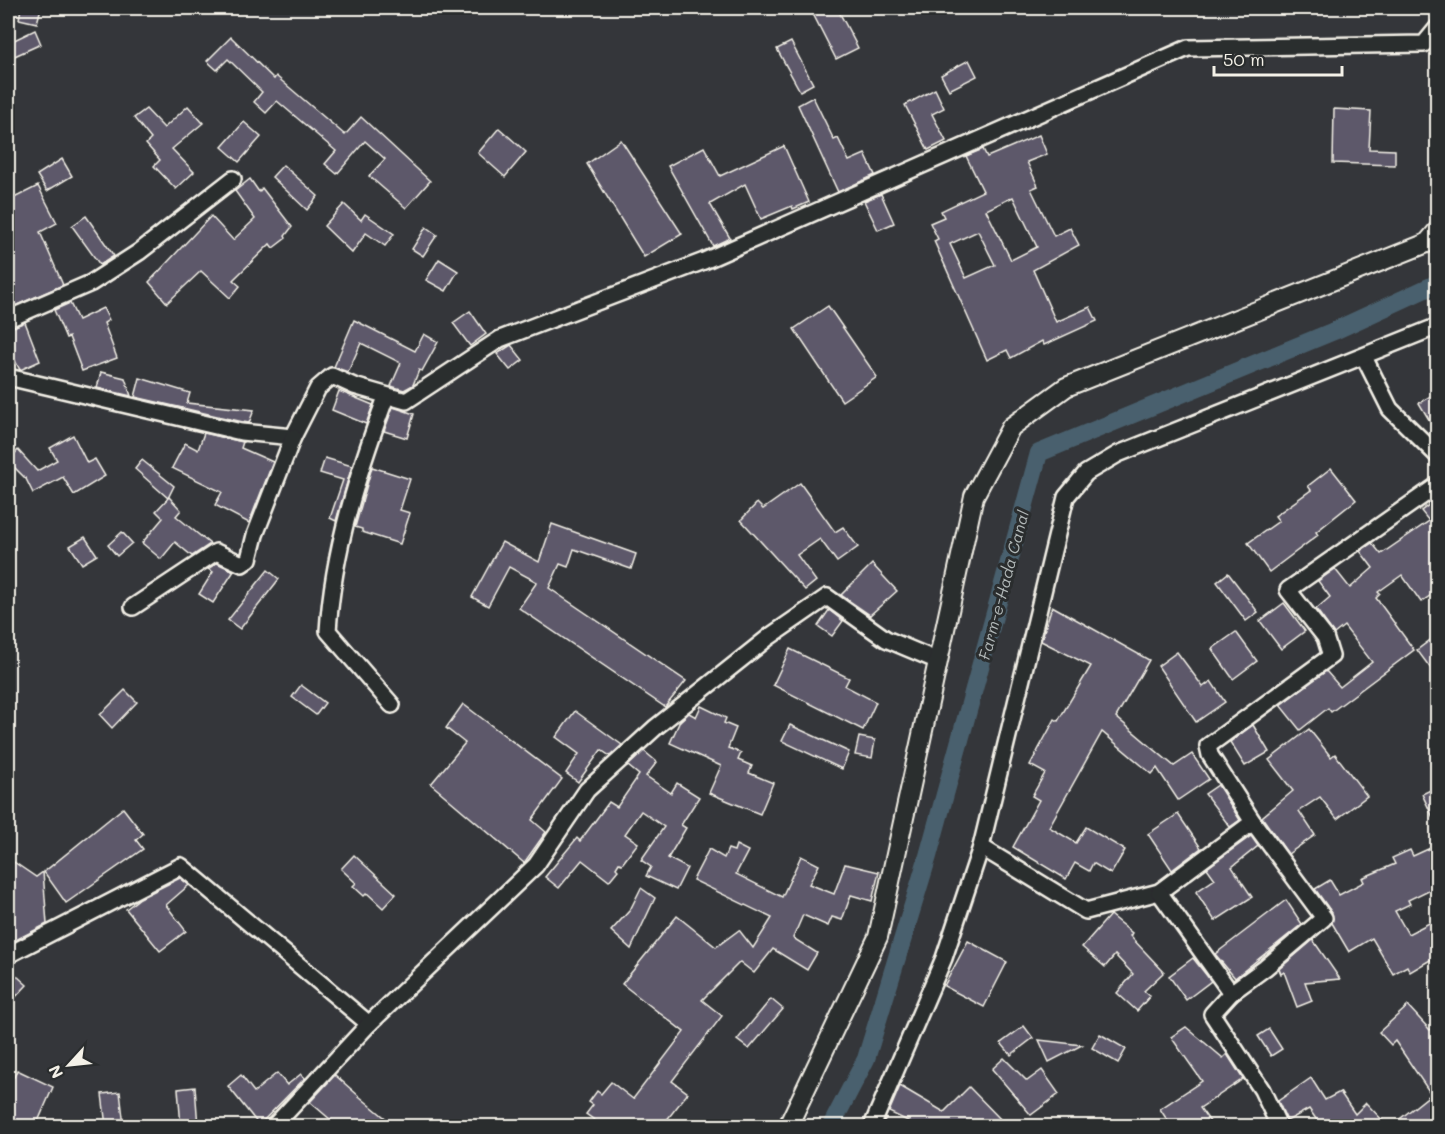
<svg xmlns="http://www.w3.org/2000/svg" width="1445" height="1134" font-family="Mali,sans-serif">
<rect width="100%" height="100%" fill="#34363a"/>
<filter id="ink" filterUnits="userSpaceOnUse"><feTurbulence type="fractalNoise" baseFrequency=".0167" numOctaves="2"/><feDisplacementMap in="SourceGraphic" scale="12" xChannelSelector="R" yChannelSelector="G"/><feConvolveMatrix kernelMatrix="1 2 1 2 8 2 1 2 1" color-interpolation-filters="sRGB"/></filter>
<g filter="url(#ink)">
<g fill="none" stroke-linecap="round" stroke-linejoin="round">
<polyline stroke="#4a616e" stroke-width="18" points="831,1126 866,1059 928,856 1039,453 1334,331 1438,283"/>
</g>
<g fill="#5d586a" stroke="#f4f1e8" stroke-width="1.5" fill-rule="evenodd">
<polygon points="21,8 41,8 37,23 19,19"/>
<polygon points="810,8 837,8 858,48 836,59"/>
<polygon points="35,30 41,44 8,59 8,43"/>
<polygon points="231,37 274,79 276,76 345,135 361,117 430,181 406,208 369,176 385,159 365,141 337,174 325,164 336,151 277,101 266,113 254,102 262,92 228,59 217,70 207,61"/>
<polygon points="791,42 813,84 800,91 777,49"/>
<polygon points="969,60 977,76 949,90 941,75"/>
<polygon points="935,89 944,108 932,114 946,141 928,150 905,105"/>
<polygon points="813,97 834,140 838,138 849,161 865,154 875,175 838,192 798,105"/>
<polygon points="188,106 203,123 172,149 194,172 176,189 154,166 160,160 146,144 151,139 134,118 146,109 164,128"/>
<polygon points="1334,109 1371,111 1369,149 1395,150 1395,165 1333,163"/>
<polygon points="244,122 261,137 239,162 222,147"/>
<polygon points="499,128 526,152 505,177 478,153"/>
<path d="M1039,135l8,19 -20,8 11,24 -7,3 23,47 16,-8 9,17 -46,25 23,52 34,-15 7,14 -53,24 -2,-4 -31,17 -4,-8 -20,10 -53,-119 4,-2 -8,-16 14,-6 -3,-6 42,-20 -17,-35 17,-7 4,8zM1013,197l24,50 -26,13 -25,-50zM978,231l17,34 -29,13 -16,-34z"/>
<polygon points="621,140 682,234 644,257 587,164"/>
<polygon points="784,146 809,202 793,209 792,206 761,219 745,184 710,204 730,238 713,246 668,166 704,147 720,176"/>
<polygon points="62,159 72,176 47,191 37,175"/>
<polygon points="283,165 318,196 307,210 272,177"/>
<polygon points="250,179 259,192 262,188 292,227 285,236 286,238 273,248 270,244 233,280 240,286 230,298 201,271 167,303 149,282 211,216 233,240 255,219 235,191"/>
<polygon points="38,186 57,223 40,232 63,285 8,309 8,201"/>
<polygon points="881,194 894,223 878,230 864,201"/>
<polygon points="344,204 361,220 365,214 394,234 385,246 366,233 352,253 324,226"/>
<polygon points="86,216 114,256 100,265 72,226"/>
<polygon points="426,227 437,235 423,256 412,249"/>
<polygon points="439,259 458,271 446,291 426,280"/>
<polygon points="70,303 78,320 103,308 109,320 104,323 117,358 82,371 69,337 66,338 54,310"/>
<polygon points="828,306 877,377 842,401 794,329"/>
<polygon points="470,311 486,334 470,346 453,323"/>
<polygon points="354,320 415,351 424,334 438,342 422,371 419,370 413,385 404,390 391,386 401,363 361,343 348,372 334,367"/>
<polygon points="25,322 40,361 20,370 11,353 8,354 8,329"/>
<polygon points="511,345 523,360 510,370 497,354"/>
<polygon points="101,372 125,378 131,396 97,388"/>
<polygon points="140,378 190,393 187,403 254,410 249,423 243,422 135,397"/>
<polygon points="339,391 373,405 366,424 332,410"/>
<polygon points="1437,392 1437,433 1419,403"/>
<polygon points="393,407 414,414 407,438 384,431"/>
<polygon points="204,433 243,442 241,448 273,462 249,523 215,505 222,492 172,468 185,443 198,450"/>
<polygon points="73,435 87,463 95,459 105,476 74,495 63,477 33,493 26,479 8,461 18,450 37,471 57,460 50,448"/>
<polygon points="325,458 352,466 336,521 330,518 343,480 320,473"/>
<polygon points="142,460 174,486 168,498 135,469"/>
<polygon points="372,467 410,479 400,510 410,513 400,544 362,532 362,529 355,527"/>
<polygon points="1331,468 1356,500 1316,532 1318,535 1269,572 1248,543 1279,521 1275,516 1311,490 1308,486"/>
<polygon points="800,483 835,532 843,527 858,547 837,562 820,539 797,555 816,581 805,590 741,520 757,503 763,509"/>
<polygon points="169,497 181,510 176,516 210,544 192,556 175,542 161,559 142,543 163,518 156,511"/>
<polygon points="1437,499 1437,591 1421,602 1402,575 1378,592 1380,594 1376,598 1414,650 1331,712 1328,708 1300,730 1280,705 1326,671 1340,687 1372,662 1344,626 1334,634 1316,609 1330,597 1318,581 1335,569 1350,588 1373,568 1360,551 1372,543 1381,554 1429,521 1421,511"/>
<polygon points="552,524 636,554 631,569 574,549 568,567 560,564 549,588 686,681 665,707 519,608 537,582 509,567 488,606 472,597 502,542 539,562"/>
<polygon points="122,532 132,543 117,556 108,545"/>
<polygon points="85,537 97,555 82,564 70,546"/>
<polygon points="217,563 234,571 213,603 199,594 213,572 208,569"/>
<polygon points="872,564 897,591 870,615 841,595"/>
<polygon points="268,570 279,579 240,629 228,620"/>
<polygon points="1228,573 1258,612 1246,621 1217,582"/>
<polygon points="1284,603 1305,631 1281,649 1260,621"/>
<polygon points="1052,606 1149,660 1116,717 1174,766 1192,754 1209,779 1178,800 1157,768 1152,774 1102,732 1049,827 1076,843 1086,827 1125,850 1111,874 1093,863 1089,871 1075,863 1066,879 1013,847 1039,800 1032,796 1045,773 1030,765 1055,719 1058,721 1091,666 1041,641"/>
<polygon points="829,610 843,621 832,636 818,626"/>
<polygon points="1236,632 1257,661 1233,679 1212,649"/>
<polygon points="1437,635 1437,677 1417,650"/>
<polygon points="790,649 849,678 845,686 876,702 863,730 773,685"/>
<polygon points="1177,652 1203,687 1211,681 1225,702 1196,722 1158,666"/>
<polygon points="301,685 325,703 316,715 292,697"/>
<polygon points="125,690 137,702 112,728 100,715"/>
<polygon points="463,704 562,779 532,820 546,832 524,863 431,784 465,743 446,728"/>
<polygon points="701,706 726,718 724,723 736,728 728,748 741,753 738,760 752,766 749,773 773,783 760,814 709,793 721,766 670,743 680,721 689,713 696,717"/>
<polygon points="575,711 622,745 610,756 601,750 578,782 566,773 579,754 556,737"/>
<polygon points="790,725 849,752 842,769 782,741"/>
<polygon points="1253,725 1269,752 1245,766 1230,742"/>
<polygon points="1309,729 1331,757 1335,754 1367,796 1337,819 1320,797 1299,811 1315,835 1288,854 1262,817 1293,791 1269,760"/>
<polygon points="859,737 875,740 872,758 855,755"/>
<polygon points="644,751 657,762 646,776 671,793 677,783 699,797 681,825 686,828 668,858 687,868 676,890 646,876 651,867 641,860 664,827 641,811 625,834 638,843 622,864 619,863 616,868 618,870 609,881 582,860 559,888 545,877 577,838 580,841 609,802 617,807 639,775 628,766"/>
<polygon points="1218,785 1240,820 1230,827 1205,794"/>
<polygon points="1437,787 1437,826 1422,794"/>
<polygon points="123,808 143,834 136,840 143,849 66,903 44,872"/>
<polygon points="1178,814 1201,848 1172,870 1148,834"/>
<polygon points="1251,836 1258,846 1232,867 1252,897 1215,921 1196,892 1215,879 1207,868"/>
<polygon points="736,845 748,851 736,874 782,897 801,856 819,865 809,884 834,894 845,864 879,872 872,901 851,895 842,920 832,917 828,926 803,915 793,938 817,953 807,970 773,949 754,973 740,962 702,1000 722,1016 672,1081 688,1093 662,1126 603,1126 586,1114 593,1105 589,1102 597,1091 601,1094 611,1082 633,1099 684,1032 622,984 677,916 716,947 739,930 753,948 772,918 693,880 709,849 724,858 728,849 734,851"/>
<polygon points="1437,845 1437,886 1408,900 1410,904 1395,911 1408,934 1437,919 1437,956 1410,972 1407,966 1393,974 1372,938 1349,952 1332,923 1332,913 1315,889 1330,880 1339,895 1364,882 1362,878 1395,864 1392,858 1410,850 1413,856"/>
<polygon points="354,855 396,894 383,908 367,893 364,896 353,886 356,883 341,869"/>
<polygon points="8,858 36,877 43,872 47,924 8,944"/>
<polygon points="180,878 189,885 166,905 186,931 160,951 126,909 140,898"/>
<polygon points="641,888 655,898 631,949 611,931 630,910"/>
<polygon points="1286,900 1302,924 1235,978 1215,954"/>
<polygon points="1110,915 1132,933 1130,936 1164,972 1144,991 1150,996 1137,1011 1117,993 1133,974 1115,955 1105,967 1082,947"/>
<polygon points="1313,940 1340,979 1305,982 1312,1001 1297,1007 1284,972 1281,974 1279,969"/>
<polygon points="968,941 1007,962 984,1007 944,986"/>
<polygon points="1193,958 1211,981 1186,1000 1169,976"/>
<polygon points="8,968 27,985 8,1005"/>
<polygon points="771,999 783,1009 749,1049 737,1040"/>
<polygon points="1408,1006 1430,1030 1437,1025 1437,1126 1391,1126 1431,1094 1395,1041 1391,1045 1379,1032"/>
<polygon points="1024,1026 1033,1038 1011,1055 1001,1043"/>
<polygon points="1186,1027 1223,1058 1227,1054 1243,1079 1200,1108 1213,1126 1171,1126 1160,1109 1202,1081 1171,1037"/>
<polygon points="1269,1029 1282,1049 1271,1056 1258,1036"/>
<polygon points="1100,1034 1126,1049 1118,1063 1092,1048"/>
<polygon points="1039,1040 1082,1045 1049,1062"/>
<polygon points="1004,1058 1027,1081 1042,1070 1059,1094 1031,1115 992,1069"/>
<polygon points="17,1070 53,1087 36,1126 8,1126 8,1075 14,1077"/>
<polygon points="277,1073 287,1085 301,1074 305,1078 259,1125 228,1086 241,1075 254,1092"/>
<polygon points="335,1075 360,1097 395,1126 338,1126 310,1102"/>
<polygon points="1311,1078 1325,1100 1340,1092 1355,1114 1366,1103 1388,1126 1321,1126 1309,1109 1287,1121 1278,1101"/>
<polygon points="900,1086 944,1112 969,1087 1007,1126 918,1126 889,1112"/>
<polygon points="195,1087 198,1126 181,1126 178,1089"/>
<polygon points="120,1092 124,1126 106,1126 102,1094"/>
</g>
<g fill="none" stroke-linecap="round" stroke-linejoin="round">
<defs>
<g id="minor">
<polyline points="8,319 91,283 139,252 233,179"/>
<polyline points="1364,357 1390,409 1438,456"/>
<polyline points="8,377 241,432 293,437 318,388 332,376 354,386 406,401 500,339 704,261 1188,48 1424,44 1438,27"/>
<path d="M386,397c-28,76 -53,153 -58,234l64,74"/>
<polyline points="133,607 216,552 242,564 249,559 255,535 293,437"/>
<polyline points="981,847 1086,911 1159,892 1253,822"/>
<polyline points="1159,892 1231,993 1265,968 1324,918 1253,822 1210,755 1208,746 1331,656 1325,637 1288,590 1438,485"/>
<polyline points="8,955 181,866 369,1024"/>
<polyline points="1231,993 1212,1014 1262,1090 1279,1126"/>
<polyline points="274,1126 369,1024 536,865 587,790 656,727 769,637 827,597 886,639 936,660"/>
<polyline points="872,1126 944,958 981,847 1066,497 1086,473 1118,454 1438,326"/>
</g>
<polyline id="tertiary" points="788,1126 878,937 974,496 1011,427 1066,387 1427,243 1438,230"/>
</defs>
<use href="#minor" stroke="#f4f1e8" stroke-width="20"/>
<use href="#tertiary" stroke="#f4f1e8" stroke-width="22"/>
<use href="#minor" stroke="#2a2d2e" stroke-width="15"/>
<use href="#tertiary" stroke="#2a2d2e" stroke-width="18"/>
</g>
</g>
<g text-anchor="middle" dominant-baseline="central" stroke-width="6" stroke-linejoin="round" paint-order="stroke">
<g font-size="16" font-style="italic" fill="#b0b7b7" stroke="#2a2d2e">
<text transform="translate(1003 585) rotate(-75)">Farm-e-Hada Canal</text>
</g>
</g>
<rect width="1445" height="1134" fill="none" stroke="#2a2d2e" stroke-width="30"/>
<rect x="15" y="15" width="1415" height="1104" fill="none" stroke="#f4f1e8" stroke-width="2" filter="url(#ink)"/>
<g transform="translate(69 1065) rotate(243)" stroke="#2a2d2e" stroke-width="4.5" paint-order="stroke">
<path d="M0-4.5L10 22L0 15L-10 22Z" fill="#f4f1e8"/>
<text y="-9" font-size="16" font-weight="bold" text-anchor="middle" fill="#f4f1e8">N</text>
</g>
<path d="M1214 66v9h128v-9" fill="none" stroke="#f4f1e8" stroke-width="3"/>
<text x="1223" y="66" font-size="18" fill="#f4f1e8" stroke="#2a2d2e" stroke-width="4.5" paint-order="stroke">50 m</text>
</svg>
